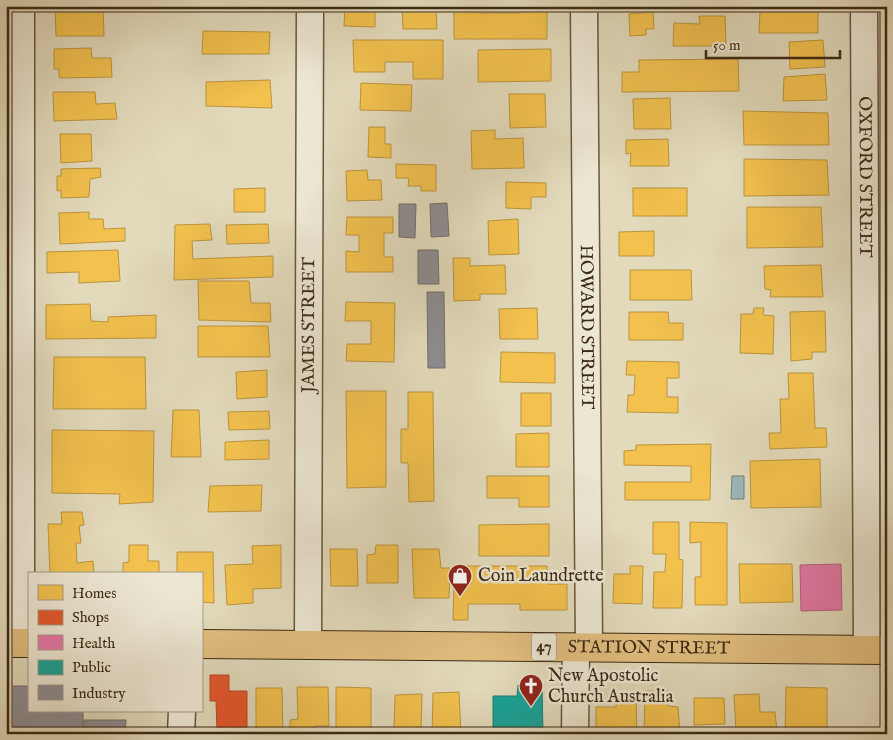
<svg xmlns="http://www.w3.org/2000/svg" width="893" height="740" font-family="'IM FELL English',serif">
<rect width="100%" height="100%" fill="#e2dabb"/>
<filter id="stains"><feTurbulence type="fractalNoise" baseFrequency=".004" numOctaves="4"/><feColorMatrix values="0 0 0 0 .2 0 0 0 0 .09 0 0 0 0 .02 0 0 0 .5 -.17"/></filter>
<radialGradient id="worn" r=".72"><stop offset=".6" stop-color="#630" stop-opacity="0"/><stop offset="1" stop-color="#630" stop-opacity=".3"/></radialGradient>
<polygon fill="#9ab8bb" stroke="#757f79" points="732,476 744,476 744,499 731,499"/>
<g fill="#f2c14e" stroke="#bc943d">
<polygon points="55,6 103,6 104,36 56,36"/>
<polygon points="223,6 264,6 263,10 223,9"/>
<polygon points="345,6 375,6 375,27 344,26"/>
<polygon points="402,6 436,6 437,29 403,29"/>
<polygon points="454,6 479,6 479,13 520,13 520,6 547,6 547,39 454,39"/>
<polygon points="818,10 818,33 759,33 760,11"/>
<polygon points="653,12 654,29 646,29 646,35 630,36 629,14"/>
<polygon points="699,16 725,16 726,46 673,46 674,23 700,24"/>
<polygon points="203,31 270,32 269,54 202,54"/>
<polygon points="353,40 443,40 443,79 413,79 413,62 385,62 385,72 354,72"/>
<polygon points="823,40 825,67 790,69 789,42"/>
<polygon points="91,48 92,58 111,58 112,77 59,78 59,69 54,69 54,49"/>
<polygon points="551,49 551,81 478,82 478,50"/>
<polygon points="738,59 739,91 622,92 622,72 639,72 639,60"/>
<polygon points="825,74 827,100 783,101 784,77"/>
<polygon points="270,80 272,108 206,106 206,82"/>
<polygon points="361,83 412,85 411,111 360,110"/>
<polygon points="53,92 95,92 96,104 115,103 117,119 54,121"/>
<polygon points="509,94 545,94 546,127 510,128"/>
<polygon points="670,98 671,129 634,129 633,99"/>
<polygon points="743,111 828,113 829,145 744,145"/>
<polygon points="369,127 385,127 385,144 391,144 391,158 368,157"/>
<polygon points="495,130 495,139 523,138 524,168 472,169 471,131"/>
<polygon points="60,134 91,134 92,161 61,163"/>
<polygon points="668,139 669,166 630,166 631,153 626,154 626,140"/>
<polygon points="744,159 827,160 829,195 744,196"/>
<polygon points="396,164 436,165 436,191 421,191 421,186 408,186 409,178 396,178"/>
<polygon points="100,168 101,177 90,179 89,197 61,198 61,190 57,191 57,176 61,176 61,169"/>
<polygon points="367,170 368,180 381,180 382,200 347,201 346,171"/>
<polygon points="506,182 546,183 546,197 531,197 531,209 506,208"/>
<polygon points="265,188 265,212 234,212 234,189"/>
<rect x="633" y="188" width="54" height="28"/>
<polygon points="747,207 821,207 823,247 747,248"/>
<polygon points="89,212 89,219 103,219 104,229 125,228 125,241 60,244 59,213"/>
<polygon points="347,217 393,217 393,233 384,233 384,257 393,257 393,272 346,272 346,251 359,252 359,235 346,235"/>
<polygon points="518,219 519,254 489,255 488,221"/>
<polygon points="210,224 212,240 192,241 193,259 273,256 273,277 174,280 175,225"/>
<polygon points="268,224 269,243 227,244 226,225"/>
<polygon points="654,231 654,256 619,256 619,232"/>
<polygon points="118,250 120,281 79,283 79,272 47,273 47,252"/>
<polygon points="453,258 470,258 470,266 505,265 506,294 480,294 480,300 454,301"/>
<polygon points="821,265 823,297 770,297 771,290 765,289 764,266"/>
<polygon points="630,270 691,270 692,300 630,300"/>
<polygon points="198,281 249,281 251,303 270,303 271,322 199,320"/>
<polygon points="346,302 395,303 394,362 346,361 347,344 371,344 371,321 345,321"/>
<polygon points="90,304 91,321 108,322 108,317 156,315 156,338 46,339 46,305"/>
<polygon points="537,308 538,339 500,339 499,309"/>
<polygon points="754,308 764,308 763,315 774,316 773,354 740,353 741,314 753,314"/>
<polygon points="825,311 826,352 812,352 812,359 791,361 790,312"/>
<polygon points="629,312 668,312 669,323 683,323 683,340 629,340"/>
<polygon points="198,326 268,326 270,357 198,357"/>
<polygon points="501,352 555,353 555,383 500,382"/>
<polygon points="54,357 145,357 146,409 53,409"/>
<polygon points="627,361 679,362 679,378 667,378 667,397 678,397 678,413 627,412 628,395 634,395 635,375 626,375"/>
<polygon points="267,370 267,397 237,399 236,372"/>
<polygon points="788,373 813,373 815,428 826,428 827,447 770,449 769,433 781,433 780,399 789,399"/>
<polygon points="346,391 386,391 386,487 347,488"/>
<polygon points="408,392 433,392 434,501 409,502 408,463 401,463 401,429 408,429"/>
<rect x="521" y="393" width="30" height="33"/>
<polygon points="173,410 199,410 201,457 171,457"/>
<polygon points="269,411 270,429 229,430 228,412"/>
<polygon points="52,430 154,431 153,502 119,504 120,494 52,493"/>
<polygon points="549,433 549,467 516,467 516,434"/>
<polygon points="269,440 269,459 225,460 225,442"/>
<polygon points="711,444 710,500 625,500 625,482 691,482 691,466 624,465 624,451 636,450 636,445"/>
<polygon points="820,459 821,507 751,508 750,461"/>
<polygon points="487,476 549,476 549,507 519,507 519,498 487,498"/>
<polygon points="262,485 261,511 208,512 210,486"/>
<polygon points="61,512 82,512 84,525 79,526 81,543 76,543 77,563 93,561 94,574 50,574 48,524 62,524"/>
<polygon points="653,522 679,522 679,559 683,560 682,608 653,608 654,572 665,572 666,554 653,554"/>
<polygon points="690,522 727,523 727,605 695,605 695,577 701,577 701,542 690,543"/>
<polygon points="549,524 549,556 479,556 479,525"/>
<polygon points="129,545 148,545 148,561 159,561 159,574 123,574 123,563 129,562"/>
<polygon points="281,545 281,588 253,589 253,603 227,605 225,565 253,564 252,546"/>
<polygon points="376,545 398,545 398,583 367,583 367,555 375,554"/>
<polygon points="330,549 357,549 358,586 331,586"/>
<polygon points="412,549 439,549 441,568 450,568 449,598 414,598"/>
<polygon points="177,552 213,552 214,603 201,602 201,574 177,574"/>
<polygon points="739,564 792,564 793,602 740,603"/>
<polygon points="466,566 547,566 547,584 567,584 567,610 520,610 520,604 468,604 468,620 453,620 454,581 466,581"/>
<polygon points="630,566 643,566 642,604 613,603 614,574 630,574"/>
<polygon points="297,687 328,687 329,726 315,726 314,734 290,734 290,720 298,719"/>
<polygon points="336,687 371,688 371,734 336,734"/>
<polygon points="786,687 827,688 827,734 785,734"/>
<polygon points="256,688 282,688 283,734 256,734"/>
<polygon points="645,691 668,691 668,706 678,707 680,734 644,734"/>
<polygon points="459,692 461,734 432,734 433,693"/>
<polygon points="422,694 421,729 394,729 395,695"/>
<polygon points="759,694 760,712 775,712 777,731 736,731 734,695"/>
<polygon points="616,697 636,697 637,734 596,734 596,707 616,707"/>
<polygon points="694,698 724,698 725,724 694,725"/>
</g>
<polygon fill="#e4572e" stroke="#b24a27" points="210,675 229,675 229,691 247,691 247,730 217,730 216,701 210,701"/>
<polygon fill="#e377a8" stroke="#b1607c" points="841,564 842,610 801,611 800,565"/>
<polygon fill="#17a398" stroke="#227f71" points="518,685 542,685 543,731 493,731 493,696 517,696"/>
<g fill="#8d8d92" stroke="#756f6d">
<polygon points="447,203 449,236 431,237 430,204"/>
<polygon points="399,204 416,204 415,238 399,237"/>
<polygon points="418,250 438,250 439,284 418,284"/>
<polygon points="427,292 444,292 445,368 428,368"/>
<polygon points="6,686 29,686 29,711 83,711 83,734 6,734"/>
<polygon points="84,720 126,720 125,734 83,734"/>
</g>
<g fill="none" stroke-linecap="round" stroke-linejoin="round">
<defs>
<g id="minor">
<path id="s1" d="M584,6l5,641"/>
<path id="s2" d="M864,6l3,643"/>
<polyline points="21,643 21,6"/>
<path id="s3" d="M308,645l2,-639"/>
<polyline points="181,734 182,711"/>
<polyline points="575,734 576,647"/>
</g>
<g id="major">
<polyline points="6,643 29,643"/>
<path id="s4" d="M201,644l686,6"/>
</g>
</defs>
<use href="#minor" stroke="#66563f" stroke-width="29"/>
<use href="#major" stroke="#3d2a16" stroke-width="30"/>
<use href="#minor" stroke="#ece7d3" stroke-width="26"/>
<use href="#major" stroke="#e1bd7e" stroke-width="28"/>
</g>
<defs>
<symbol id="shop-pin" viewBox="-11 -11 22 30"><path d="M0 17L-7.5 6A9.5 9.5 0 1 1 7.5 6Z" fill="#8f2418" stroke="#ece7d3"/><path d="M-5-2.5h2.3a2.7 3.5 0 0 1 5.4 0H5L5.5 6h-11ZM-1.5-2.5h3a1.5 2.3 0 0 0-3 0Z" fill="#fff"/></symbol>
<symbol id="church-pin" viewBox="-11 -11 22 30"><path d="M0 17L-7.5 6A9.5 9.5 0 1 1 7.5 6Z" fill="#8f2418" stroke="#ece7d3"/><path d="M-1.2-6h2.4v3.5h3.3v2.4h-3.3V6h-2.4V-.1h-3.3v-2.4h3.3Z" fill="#fff"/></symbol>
</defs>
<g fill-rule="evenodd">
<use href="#shop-pin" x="446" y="562" width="28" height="38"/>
<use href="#church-pin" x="517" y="672" width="28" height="38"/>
</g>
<g text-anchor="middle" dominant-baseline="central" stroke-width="5" stroke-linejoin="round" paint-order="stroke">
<rect fill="#ece7d3" stroke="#72634f" stroke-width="1" x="531.5" y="633.5" width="25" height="27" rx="4"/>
<g font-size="16" font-weight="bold" fill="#3d2a16">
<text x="544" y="647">47</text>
</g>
<g font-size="18" fill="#3d2a16" stroke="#ece7d3">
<text stroke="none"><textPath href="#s2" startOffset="171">OXFORD STREET</textPath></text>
<text stroke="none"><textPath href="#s3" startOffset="320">JAMES STREET</textPath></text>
<text stroke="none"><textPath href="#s1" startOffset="321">HOWARD STREET</textPath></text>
<text stroke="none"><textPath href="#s4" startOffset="448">STATION STREET</textPath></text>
</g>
<g font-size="18" fill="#3d2a16" stroke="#ece7d3" text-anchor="start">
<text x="478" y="576">Coin Laundrette</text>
<text x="548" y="676">New Apostolic<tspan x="548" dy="21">Church Australia</tspan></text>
</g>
</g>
<rect width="893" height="740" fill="none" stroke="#e2dabb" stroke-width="25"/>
<rect x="8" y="8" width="878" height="725" fill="none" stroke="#3d2a16" stroke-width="2.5"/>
<rect x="12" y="12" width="868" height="715" fill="none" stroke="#3d2a16"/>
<rect x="28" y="572" width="175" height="140" fill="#ece7d3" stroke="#a69b87"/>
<rect x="38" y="585" width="25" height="15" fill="#f2c14e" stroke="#a69b87"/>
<text x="72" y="598" font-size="15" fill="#3d2a16">Homes</text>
<rect x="38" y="610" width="25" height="15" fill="#e4572e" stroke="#a69b87"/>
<text x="72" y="622" font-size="15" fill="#3d2a16">Shops</text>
<rect x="38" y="635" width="25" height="15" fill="#e377a8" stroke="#a69b87"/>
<text x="72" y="648" font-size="15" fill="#3d2a16">Health</text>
<rect x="38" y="660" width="25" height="15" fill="#17a398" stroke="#a69b87"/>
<text x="72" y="672" font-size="15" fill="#3d2a16">Public</text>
<rect x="38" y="685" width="25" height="15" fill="#8d8d92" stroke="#a69b87"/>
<text x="72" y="698" font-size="15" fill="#3d2a16">Industry</text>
<path d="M706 50v8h134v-8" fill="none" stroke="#3d2a16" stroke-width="2.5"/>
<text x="713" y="50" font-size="15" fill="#3d2a16" stroke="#ece7d3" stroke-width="4" paint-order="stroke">50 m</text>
<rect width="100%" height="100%" filter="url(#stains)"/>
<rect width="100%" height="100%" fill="url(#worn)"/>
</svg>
